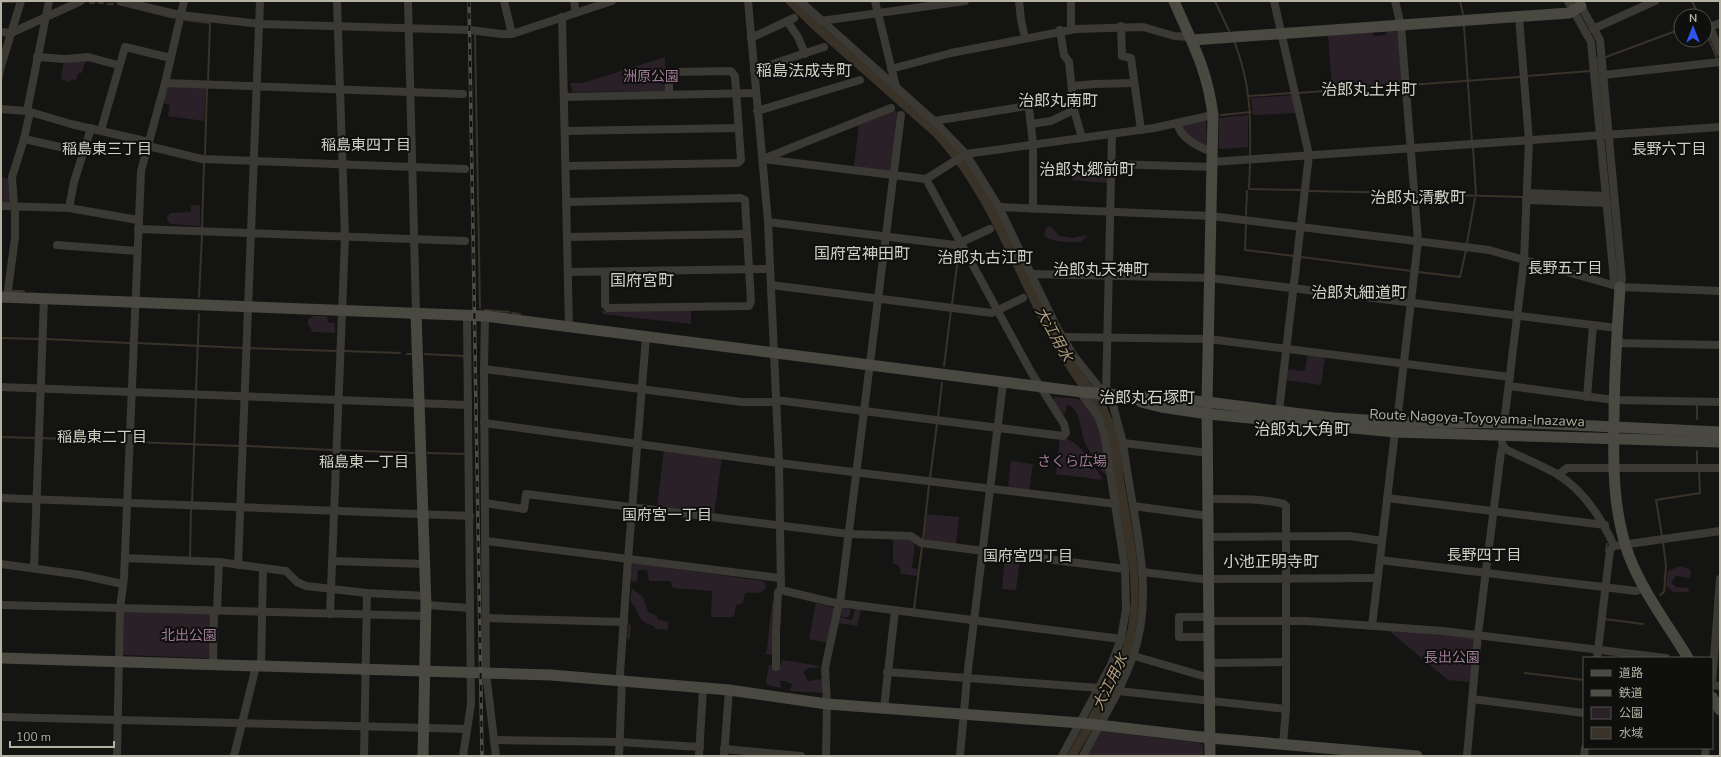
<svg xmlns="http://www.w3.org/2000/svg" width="1721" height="757" font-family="'Nunito Sans','Noto Sans JP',sans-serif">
<rect width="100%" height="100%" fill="#141513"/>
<g fill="#292127">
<polygon points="1395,30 1398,33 1402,83 1332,88 1328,35 1373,32 1373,36 1386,35 1386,31"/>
<polygon points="665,57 666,89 664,91 573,92 570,83 583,83"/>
<polygon points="86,59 82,72 81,73 78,73 76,80 71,79 70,82 61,79 64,61"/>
<polygon points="171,86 206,87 204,121 168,116 170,105 163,103 168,88"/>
<polygon points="1293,95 1297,113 1253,115 1251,98"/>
<polygon points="894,110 897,112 890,171 854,167 859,123"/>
<polygon points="1248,115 1248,147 1219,149 1219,118"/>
<polygon points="1203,120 1206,122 1207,146 1190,139 1181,125"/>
<polygon points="1072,170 1109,172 1108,183 1072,180"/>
<polygon points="1,176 8,179 11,202 1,203"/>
<polygon points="200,205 200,226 171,224 168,222 167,217 170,213 191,212 191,206"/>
<path d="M1050,226l10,10 13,2 12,-3 2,1 -6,6c-11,0 -28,1 -37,-6l2,-8z"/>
<polygon points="691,309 691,324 602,314 602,311"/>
<polygon points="313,316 327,316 328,322 335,323 335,333 313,332 308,324 308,319"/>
<polygon points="1308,354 1325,356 1321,385 1285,380 1287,369 1305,371"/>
<path d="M1055,397c7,1 21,0 27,4 23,14 22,51 26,74 -7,-2 -10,-8 -12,-13 -3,-7 -8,-12 -11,-19 -4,-11 -5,-33 -16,-38l-3,1v6l-4,3 -9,-15z"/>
<path d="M1060,437c19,2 34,28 43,43l-47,-6z"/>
<polygon points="664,450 722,457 714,515 657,508"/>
<polygon points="1011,461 1033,464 1029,491 1008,488"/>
<polygon points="927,514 959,517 956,545 924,541"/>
<polygon points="893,539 911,540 915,542 912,568 918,569 917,576 901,574 899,565 893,564"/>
<polygon points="1005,557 1020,559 1016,590 1002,589"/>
<path d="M633,563l130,18 3,5c-3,10 -13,6 -21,7l-2,10 -7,2 -2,12h-23l1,-26 -39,-3 -3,-7h-21l-2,-11h-9l-1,11 -5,1c-3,-4 -3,-15 1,-19z"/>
<polygon points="1680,566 1689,569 1691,571 1690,578 1676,576 1671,583 1676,587 1688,588 1689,592 1673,592 1666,586 1668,571"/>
<path d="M632,589l11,8 5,15 9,4v3l12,3 -2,8 -11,-1 -2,-3c-12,-3 -14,-7 -18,-17 -2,-4 -4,-5 -6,-9z"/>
<polygon points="772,602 774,603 774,655 765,654 767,649"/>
<polygon points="816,603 834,608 827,643 809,639"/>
<circle cx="845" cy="612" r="5.5"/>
<polygon points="855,609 861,610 857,626 839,623 839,617 852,620"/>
<polygon points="125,611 210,614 212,616 211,656 209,658 124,655 122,653 123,614"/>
<polygon points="628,623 631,626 630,638 627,640"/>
<polygon points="1388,630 1472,637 1475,640 1471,682 1448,680"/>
<polygon points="782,660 820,666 818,668 808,668 803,672 808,681 822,679 822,693 790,691 792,684 785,681 780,681 781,688 768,685 766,682 769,665 780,667"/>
<polygon points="1101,731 1200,743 1203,746 1203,756 1086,756"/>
</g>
<path fill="#383229" d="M784,1h12l29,28 111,98 25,26 34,53 76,153 36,45c0,8 7,16 9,25 4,16 6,34 8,51 9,56 24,114 7,171 -12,38 -35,71 -54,105h-10l46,-84 9,-22 6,-22 3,-28 -1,-26 -24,-148c-6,-16 -14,-22 -23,-34 -10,-13 -20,-28 -28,-43 -41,-71 -65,-152 -122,-213l-122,-108z"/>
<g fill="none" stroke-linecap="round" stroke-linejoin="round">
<g stroke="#383229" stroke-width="2">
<polyline points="27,1 46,1"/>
<polyline points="1215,1 1229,31"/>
<polyline points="1460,1 1463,14"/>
<polyline points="1692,1 1699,16"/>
<polyline points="1,2 17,2"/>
<polyline points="90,3 94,3"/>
<polyline points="99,3 103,3"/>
<polyline points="108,4 113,4"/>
<polyline points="118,4 174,18"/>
<polyline points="185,20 210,23 208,82"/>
<polyline points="1464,26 1472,142"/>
<polyline points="1705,30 1717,58"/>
<polyline points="475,35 480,308"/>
<path d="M1235,43c15,41 16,70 15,114"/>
<polyline points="1606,57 1681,29"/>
<polyline points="1597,58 1604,130"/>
<polyline points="1527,76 1590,71"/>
<polyline points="1,81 4,67"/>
<polyline points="1409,85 1520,77"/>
<polyline points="1298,93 1402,85"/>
<polyline points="1249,96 1292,93"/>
<polyline points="1221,115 1251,112"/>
<polyline points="1473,148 1476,195"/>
<polyline points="205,154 207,88"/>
<polyline points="1250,163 1249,189 1302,190"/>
<polyline points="1309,191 1411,193"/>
<polyline points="1418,194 1523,197"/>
<polyline points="1246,215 1247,191"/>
<polyline points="1246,223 1245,250 1294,256"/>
<polyline points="202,228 204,163"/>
<polyline points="1467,243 1475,198"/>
<polyline points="1301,257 1412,271"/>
<polyline points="1419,272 1460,277 1466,250"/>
<polyline points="12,291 24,291"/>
<polyline points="199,297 202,235"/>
<polyline points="952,304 959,251"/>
<polyline points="485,310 509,312"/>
<polyline points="512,313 520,314"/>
<polyline points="1,338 39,339"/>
<polyline points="45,339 130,343"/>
<polyline points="137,343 244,348"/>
<polyline points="250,348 336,351"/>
<polyline points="344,351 400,353"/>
<polyline points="407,354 412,354"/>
<polyline points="425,354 464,356 464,358"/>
<polyline points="944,366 951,310"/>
<polyline points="196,391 199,314"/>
<polyline points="938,417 942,383"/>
<polyline points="1697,419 1697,404"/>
<polyline points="1,437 36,438"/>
<polyline points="42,438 127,442"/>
<polyline points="133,442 240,446"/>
<polyline points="247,446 333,450"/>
<polyline points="339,450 414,453"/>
<polyline points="428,453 466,454"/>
<polyline points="1697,464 1697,451"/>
<polyline points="930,478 937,424"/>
<polyline points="192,502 196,397"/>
<polyline points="1662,536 1656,500 1700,493 1699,471"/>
<polyline points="923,540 929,485"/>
<polyline points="1606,551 1607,544"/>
<polyline points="190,559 191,508"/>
<polyline points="1660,595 1664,592 1666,566 1663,542"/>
<polyline points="914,609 922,546"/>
<polyline points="1604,619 1643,624"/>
<polyline points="1525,673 1584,680"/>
</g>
<g stroke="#3a3934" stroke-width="8">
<polyline points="121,1 180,15 260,24 470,30 501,34 512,34 612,1"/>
<polyline points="408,1 416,313"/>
<polyline points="504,1 512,34"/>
<polyline points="574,1 576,13"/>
<polyline points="748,1 768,222 779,463 781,590 831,602 1121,639"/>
<polyline points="800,1 934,121 966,154 999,207 1057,328 1074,356 1105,395"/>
<polyline points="875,1 896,87"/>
<polyline points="1019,1 1021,20 1025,38"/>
<polyline points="1071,1 1071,29"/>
<polyline points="1274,1 1309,155 1279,411"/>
<polyline points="1395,1 1401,26 1418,241 1397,422"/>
<polyline points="1568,1 1591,42 1614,280 1620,287"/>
<polyline points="1578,1 1600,40 1622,280 1620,287"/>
<polyline points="562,17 569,327"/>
<polyline points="787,21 798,37 805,54"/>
<polyline points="821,21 965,1"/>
<polyline points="1720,23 1710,27 1720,52"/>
<polyline points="1121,26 1122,56 1131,58 1141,130"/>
<polyline points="1593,29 1655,1"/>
<polyline points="1060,30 1064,55 1069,62 1074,110 1082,138"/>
<polyline points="1,32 11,33 81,1"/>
<polyline points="751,38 794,18"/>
<polyline points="37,57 65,59 88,57 118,65"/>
<polyline points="1,66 21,1"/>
<polyline points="891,69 951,53 1076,29 1143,27 1174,36 1191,37"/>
<polyline points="754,70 824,47"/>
<polyline points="1603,75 1720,62"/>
<polyline points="165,83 463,94"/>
<polyline points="1072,86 1095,84 1134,83"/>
<polyline points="564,97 756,93"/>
<polyline points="1,109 27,111 71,124 149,142"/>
<polyline points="27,111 49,1"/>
<polyline points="757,111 860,80"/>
<polyline points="934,121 1027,106 1029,109 1033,144 1033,209"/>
<path d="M1177,123c4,16 21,24 35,29"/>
<polyline points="1031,124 1051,121 1074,110"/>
<polyline points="101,130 125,47 171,58"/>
<polyline points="565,131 739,128"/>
<polyline points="24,139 83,152"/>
<polyline points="148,146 202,159 465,169"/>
<polyline points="763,159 926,179 966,154 1154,128 1213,115"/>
<polyline points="763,159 891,108"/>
<polyline points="1212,162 1720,127"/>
<polyline points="1111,164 1212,167"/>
<polyline points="566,166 738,163 741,160 735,76 731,71 672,72 669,77 669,94"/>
<polyline points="1527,193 1606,196"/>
<polyline points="1526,200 1607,203"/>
<polyline points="566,202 741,198 745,200 751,301 749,306 608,308 605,305 605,272"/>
<polyline points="1,206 69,208 138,220"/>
<polyline points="14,206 12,177 24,139 30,112"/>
<polyline points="999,207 1211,216 1489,250 1620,287 1720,291"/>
<polyline points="69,208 74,182 91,128"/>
<polyline points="768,222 955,245 990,229"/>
<polyline points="138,229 465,241"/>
<polyline points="567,237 747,234"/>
<polyline points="57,245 137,251"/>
<polyline points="568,272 770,269"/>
<polyline points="1031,274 1210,278 1617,328"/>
<polyline points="771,285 992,313 1023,298"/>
<polyline points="7,298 15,237 15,206"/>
<polyline points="485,316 484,369 486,673 496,756"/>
<polyline points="1062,337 1209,339 1510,377"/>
<polyline points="1615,343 1720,345"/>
<polyline points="484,369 742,402 776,402"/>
<polyline points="1509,386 1614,400 1720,402"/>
<polyline points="1,387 468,405"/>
<polyline points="1106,395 1112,134"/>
<polyline points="1587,397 1593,325"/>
<polyline points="776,400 1063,436 1066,433 1064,424 1031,372 926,179"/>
<polyline points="484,423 779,463 1116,504"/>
<polyline points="1504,423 1524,260 1529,141 1519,17"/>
<polyline points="1123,443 1209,453"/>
<path d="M1502,443c1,3 2,5 5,7 17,8 34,15 50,24 26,16 45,45 57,72l106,-15"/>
<polyline points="1558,475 1567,468 1720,468"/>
<polyline points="1,498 470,516"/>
<polyline points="1387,498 1605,525"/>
<path d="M1209,499c25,0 51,-1 75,5l2,2v203l-3,35"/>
<polyline points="485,503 524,509 526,494 849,534 911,536 921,543 1125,569"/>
<polyline points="1133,506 1209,516"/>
<polyline points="1209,537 1350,536 1382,541"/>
<polyline points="486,541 780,578"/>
<polyline points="125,558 219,562 286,571 297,582 306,586 367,593 426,596"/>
<polyline points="1380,560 1636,591 1645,588"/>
<polyline points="332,561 424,564"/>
<polyline points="1,564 81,575 123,584"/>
<polyline points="238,565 260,1"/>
<polyline points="34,568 44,299"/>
<polyline points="1142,572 1210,580"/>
<polyline points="1210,579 1378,578"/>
<polyline points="840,603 901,115"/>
<polyline points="1,605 426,616"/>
<polyline points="426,605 470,608"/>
<polyline points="217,611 219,562"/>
<polyline points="330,614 345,237 337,1"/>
<polyline points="1210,617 1179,617 1179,637 1210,637"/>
<polyline points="486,618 624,622"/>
<polyline points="1210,621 1306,621 1443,631 1666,658"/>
<polyline points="1372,626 1395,432"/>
<polyline points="1134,656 1210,678"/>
<polyline points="1597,658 1610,550 1614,546"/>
<polyline points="1210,663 1286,662"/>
<polyline points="213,665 214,611"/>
<polyline points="261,666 263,569"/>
<polyline points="776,667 776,632 778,592 781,590"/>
<polyline points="887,672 1100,688"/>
<polyline points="1712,685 1720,579"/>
<polyline points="1712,685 1720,686"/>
<polyline points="1118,691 1286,709"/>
<polyline points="1472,699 1584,713"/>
<polyline points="884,708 895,610"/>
<polyline points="1,717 467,729"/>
<polyline points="494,740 620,742 700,747"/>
<polyline points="724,749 801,756"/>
<polyline points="117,756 120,608 124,578 141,171 165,83 184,1"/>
<polyline points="234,756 256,666"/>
<polyline points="364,756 367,593"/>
<polyline points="463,756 471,704 467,316"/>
<polyline points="619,756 622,681 620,674 628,559 646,337"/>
<polyline points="699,756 703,688"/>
<polyline points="724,756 729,690"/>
<polyline points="826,756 827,704 825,668 839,603"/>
<polyline points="960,756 967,678 1003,383"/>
<polyline points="1062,756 1111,665 1121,639 1126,609 1125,569 1104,433 1098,416 1080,392"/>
<path d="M1083,756c17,-33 38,-65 50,-100 21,-58 4,-122 -5,-180 -3,-16 -4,-33 -9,-48 -3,-12 -6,-20 -7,-32"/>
<polyline points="1467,756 1478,634 1501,452 1503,446"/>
<polyline points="1584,756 1585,748"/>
<polyline points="1705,756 1706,748"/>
</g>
<g stroke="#494942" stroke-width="11">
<path d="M1174,1c18,42 33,67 39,114l-6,287 3,354"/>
<polyline points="1193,40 1569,13 1581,6"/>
<path d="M1620,287c-3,45 -6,89 -6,134 -1,45 -1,91 15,135 14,36 39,69 59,102"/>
<polyline points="1,297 485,316 1082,392 1207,402 1334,418 1397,422 1532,423 1720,432"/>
<polyline points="416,313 426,605 423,756"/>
<polyline points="1141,402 1161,407 1208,414 1395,432 1720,442"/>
<polyline points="1,658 551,675 729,690 827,704 1081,723 1210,738 1417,756"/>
<polyline points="1712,697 1720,710"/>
</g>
<defs>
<polyline id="rail" points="469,1 482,756"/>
</defs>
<use href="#rail" stroke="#4f4e47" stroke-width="3.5"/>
<use href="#rail" stroke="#0f100e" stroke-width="2" stroke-dasharray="6" stroke-linecap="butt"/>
</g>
<g text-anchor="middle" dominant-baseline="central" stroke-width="4" stroke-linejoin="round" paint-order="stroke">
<g font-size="14" fill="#a07b98" stroke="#0f100e">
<text x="651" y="76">洲原公園</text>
<text x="1072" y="461">さくら広場</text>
<text x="189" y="635">北出公園</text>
<text x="1452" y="657">長出公園</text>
</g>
<g font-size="14" fill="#b5b2a4" stroke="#0f100e">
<text transform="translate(1477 418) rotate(2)">Route Nagoya-Toyoyama-Inazawa</text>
</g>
<g font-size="15" fill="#d1d0c5" stroke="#0f100e">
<text x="366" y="145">稲島東四丁目</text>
<text x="107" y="149">稲島東三丁目</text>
<text x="1669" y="149">長野六丁目</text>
<text x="1565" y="268">長野五丁目</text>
<text x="102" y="437">稲島東二丁目</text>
<text x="364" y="462">稲島東一丁目</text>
<text x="667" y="515">国府宮一丁目</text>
<text x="1484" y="555">長野四丁目</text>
<text x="1028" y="556">国府宮四丁目</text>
</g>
<g font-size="15" font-style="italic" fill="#b09c7b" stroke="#0f100e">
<text transform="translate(1054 334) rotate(61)">大江用水</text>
<text transform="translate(1110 682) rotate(-64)">大江用水</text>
</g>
<g font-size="16" fill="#d1d0c5" stroke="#0f100e">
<text x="804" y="71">稲島法成寺町</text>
<text x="1369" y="90">治郎丸土井町</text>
<text x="1058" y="101">治郎丸南町</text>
<text x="1087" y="170">治郎丸郷前町</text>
<text x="1418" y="198">治郎丸清敷町</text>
<text x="862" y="254">国府宮神田町</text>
<text x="985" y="258">治郎丸古江町</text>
<text x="1101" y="270">治郎丸天神町</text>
<text x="642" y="281">国府宮町</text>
<text x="1359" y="293">治郎丸細道町</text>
<text x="1147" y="398">治郎丸石塚町</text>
<text x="1302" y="430">治郎丸大角町</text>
<text x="1271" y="562">小池正明寺町</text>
</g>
</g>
<rect width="1721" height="757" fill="none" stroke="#b5b2a4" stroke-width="4"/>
<rect x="1583" y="657" width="130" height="92" fill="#0f100e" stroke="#51514a"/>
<rect x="1591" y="670" width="20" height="6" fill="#494942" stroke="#51514a"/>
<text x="1619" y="677" font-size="12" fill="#b5b2a4">道路</text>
<rect x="1591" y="690" width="20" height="6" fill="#4f4e47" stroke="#51514a"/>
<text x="1619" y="697" font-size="12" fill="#b5b2a4">鉄道</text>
<rect x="1591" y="707" width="20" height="12" fill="#292127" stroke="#51514a"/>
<text x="1619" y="717" font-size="12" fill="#b5b2a4">公園</text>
<rect x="1591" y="727" width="20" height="12" fill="#383229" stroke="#51514a"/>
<text x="1619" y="737" font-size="12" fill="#b5b2a4">水域</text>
<g transform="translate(1693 28)"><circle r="19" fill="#0f100e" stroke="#51514a"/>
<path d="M0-3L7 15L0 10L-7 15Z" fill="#2f53f0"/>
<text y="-6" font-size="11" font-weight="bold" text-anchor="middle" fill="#b5b2a4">N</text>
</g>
<path d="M10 741v6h104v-6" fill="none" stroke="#b5b2a4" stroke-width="2"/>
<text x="16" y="741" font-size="12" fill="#b5b2a4" stroke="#0f100e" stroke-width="3" paint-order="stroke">100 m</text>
</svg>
